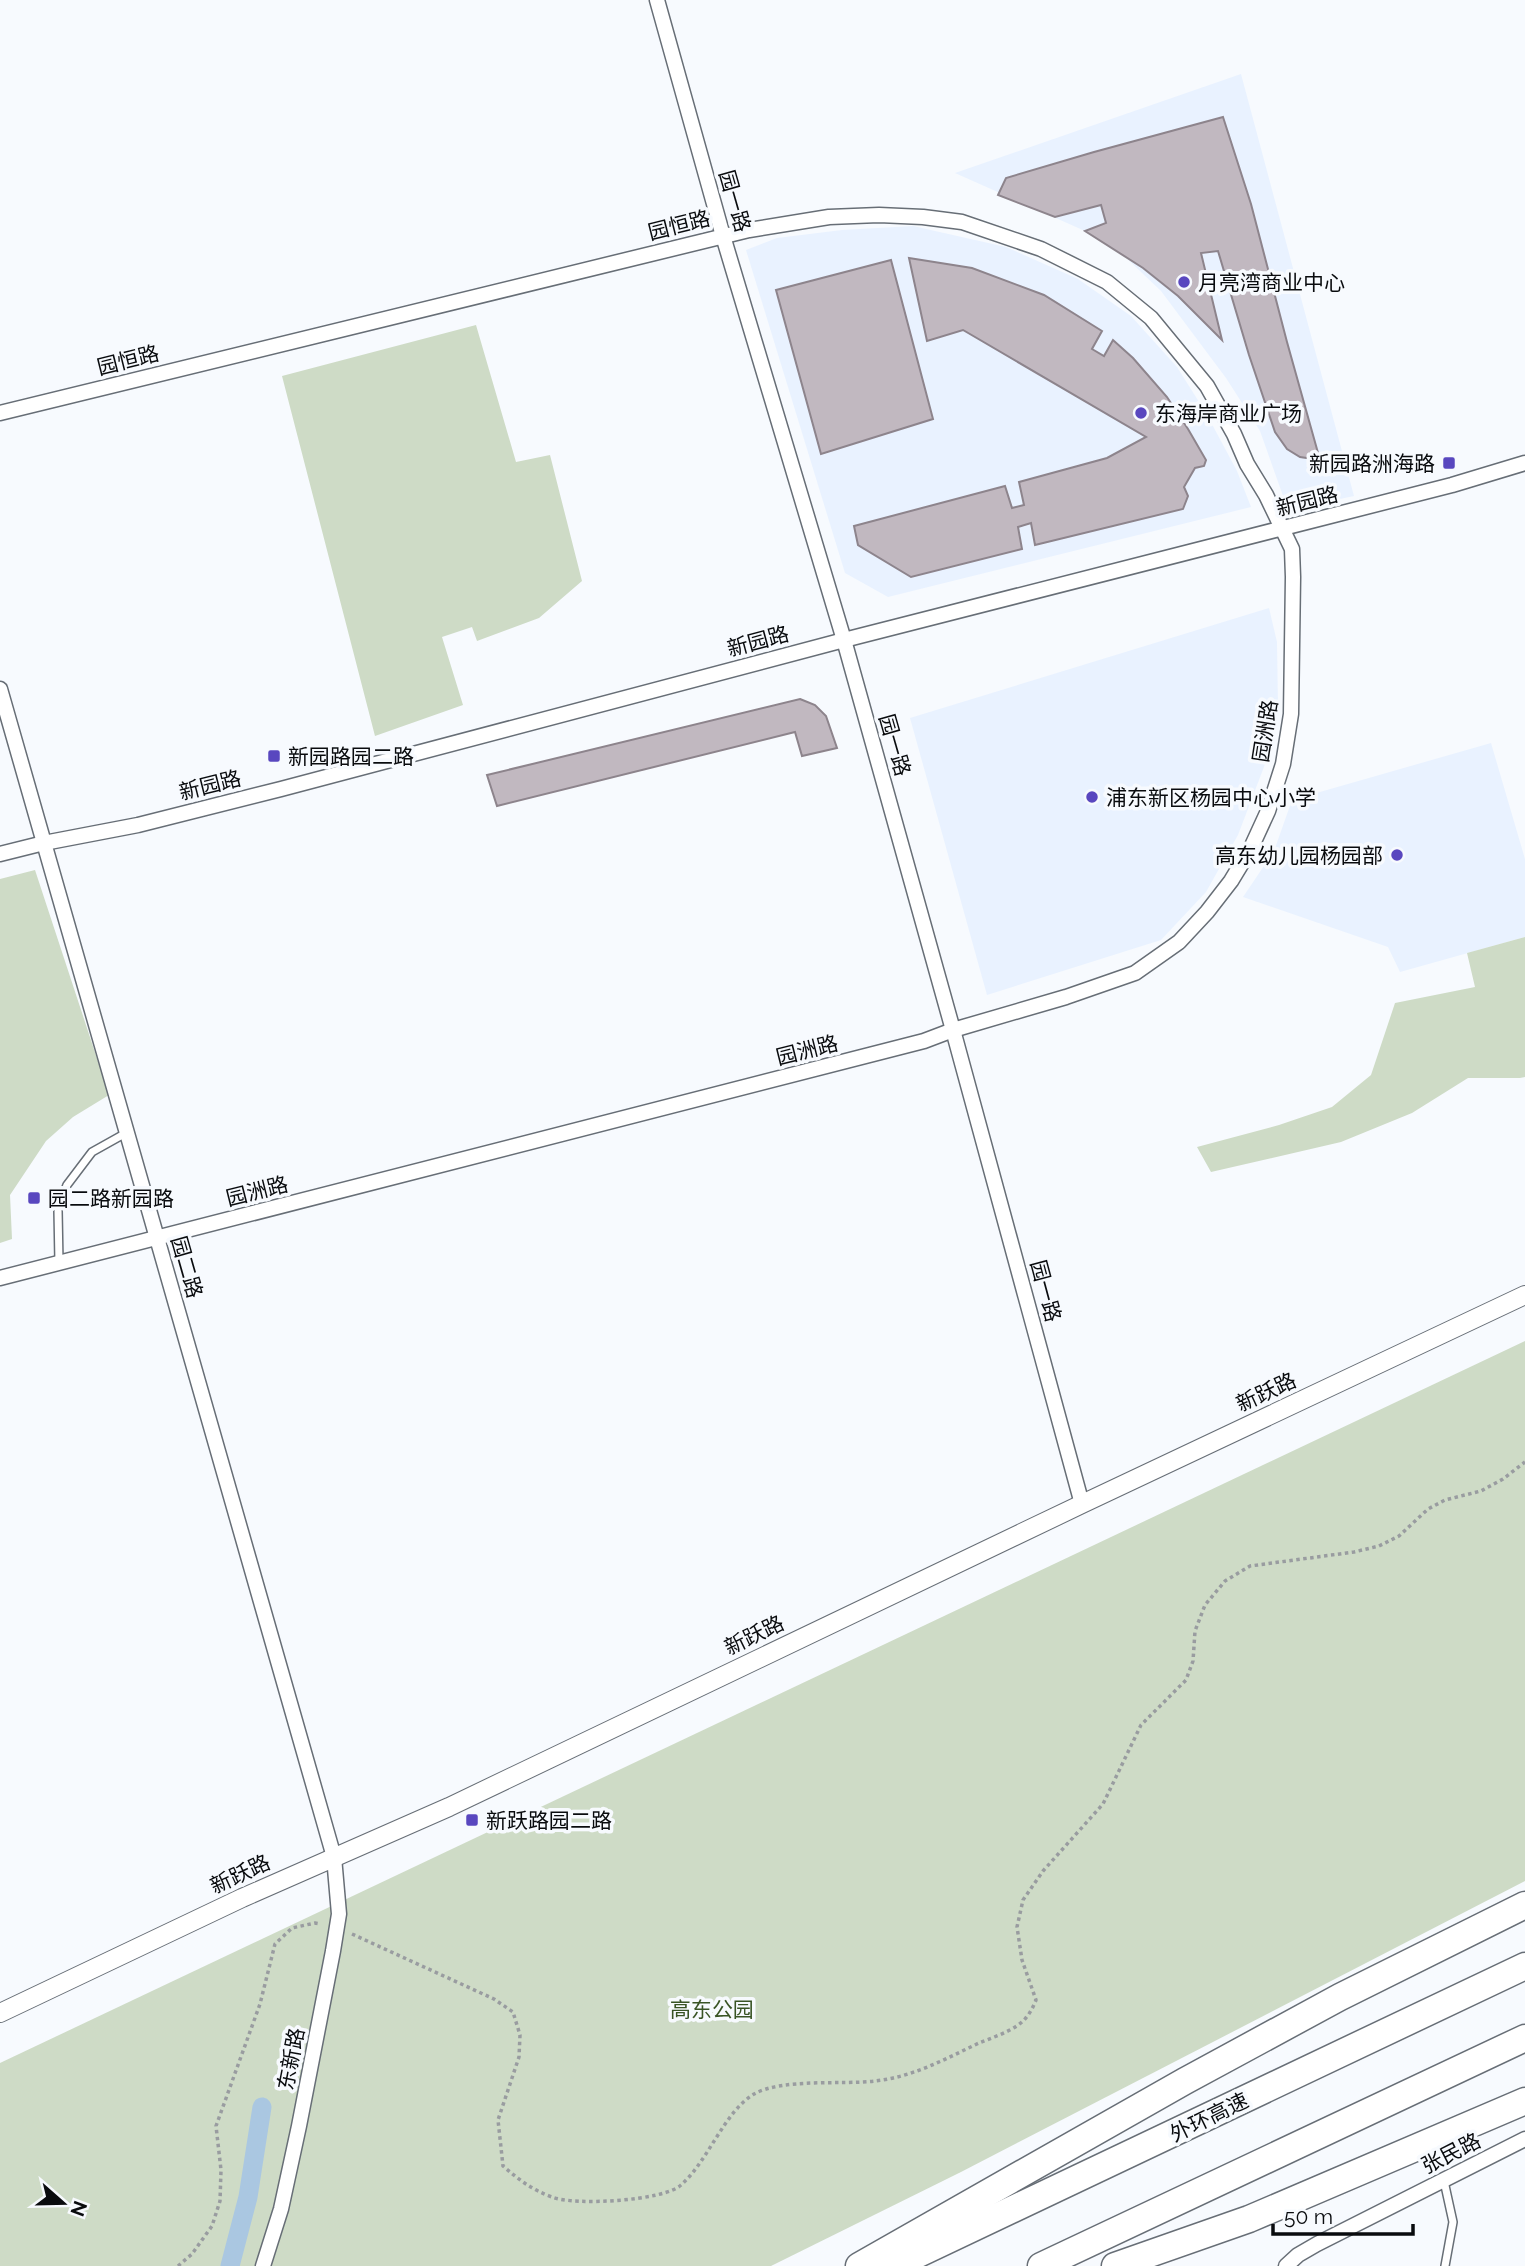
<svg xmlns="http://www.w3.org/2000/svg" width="1525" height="2266" font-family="Raleway,'Noto Sans SC',sans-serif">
<rect width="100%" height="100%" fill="#f7fafe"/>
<g fill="#e9f2ff">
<polygon points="1241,74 1354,496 1288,510 1260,431 1226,378 1161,291 1120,252 1085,231 955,173"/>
<polygon points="913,226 1006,247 1078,279 1131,316 1177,367 1206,413 1237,471 1251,507 888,597 845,573 746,250 777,238 842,230"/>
<polygon points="1269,608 1277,642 1278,707 1267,759 1238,835 1206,892 1161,940 987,995 910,718"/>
<polygon points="1491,743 1525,859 1525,937 1400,972 1388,947 1243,897 1274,851 1292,800"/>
</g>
<g fill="#cedbc6">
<polygon points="476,325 516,462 550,455 582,581 539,618 477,641 472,627 442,637 463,705 375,736 282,376"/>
<polygon points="35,870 109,1095 73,1117 46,1141 10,1195 12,1239 0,1243 0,879"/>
<polygon points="1525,937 1525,1077 1520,1078 1468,1078 1412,1113 1341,1142 1211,1172 1197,1147 1279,1125 1332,1107 1371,1075 1395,1003 1475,987 1467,953"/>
<polygon points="1525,1341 1525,1881 961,2172 771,2266 0,2266 0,2063"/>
</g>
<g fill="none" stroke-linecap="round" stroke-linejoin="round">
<polyline stroke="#aac7e1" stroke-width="19" points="230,2266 248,2197 262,2107"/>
</g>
<g fill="#c1b8c0" stroke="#8d848c" stroke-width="2">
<polygon points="1223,117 1251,204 1287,342 1320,460 1300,457 1287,449 1275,432 1249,355 1218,251 1201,253 1222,340 1178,296 1143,268 1085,231 1106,223 1101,205 1055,217 998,195 1006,178 1094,152"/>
<polygon points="909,258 972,268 1044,295 1102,331 1092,349 1104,356 1113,340 1133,358 1167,397 1188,429 1206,460 1204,466 1195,468 1184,487 1188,496 1183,509 1035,545 1031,523 1018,527 1022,549 911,577 858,545 854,526 1005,486 1012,508 1024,505 1019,482 1107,458 1146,437 963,330 927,341"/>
<polygon points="891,260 933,419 821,454 776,290"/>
<polygon points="800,699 815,705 826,716 837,748 802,756 795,732 497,806 487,775"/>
</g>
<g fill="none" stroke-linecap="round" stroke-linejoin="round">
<defs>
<g id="service">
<polyline points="59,1263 58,1210 67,1185 92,1152 126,1133"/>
<polyline points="1444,2181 1453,2222 1445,2266"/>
</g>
<g id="minor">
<polyline points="657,0 723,236 844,640 953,1030 1082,1504"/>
<polyline points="0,413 749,230 829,217 879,215 923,217 962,222 1041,249 1107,282 1151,318 1207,386 1234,434 1247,464 1266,495 1292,549 1293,577 1291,714 1283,764 1268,811 1251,848 1231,881 1207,912 1179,942 1135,973 1066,997 953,1030 924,1041 0,1278"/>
<polyline points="0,689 334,1857 339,1914 333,1951 299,2126 281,2209 263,2266"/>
<polyline points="0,854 44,843 138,825 281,789 844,640 1452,485 1525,463"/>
<polyline points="1286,2266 1298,2255 1317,2244 1525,2139"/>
</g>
<polyline id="tertiary" points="0,2013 242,1898 449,1807 1082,1504 1525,1295"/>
<g id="motorway">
<polyline points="859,2266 1185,2081 1340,1997 1525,1905"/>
<polyline points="893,2266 1525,1966"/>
<polyline points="1041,2266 1525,2038"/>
<polyline points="1115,2266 1249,2219 1525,2101"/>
</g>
</defs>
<use href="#service" stroke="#676e76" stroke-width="10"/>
<use href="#minor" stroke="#676e76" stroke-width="17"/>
<use href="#tertiary" stroke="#676e76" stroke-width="20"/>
<use href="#motorway" stroke="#676e76" stroke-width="29"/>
<g stroke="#999ca0" stroke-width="3.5" stroke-dasharray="3.5 3.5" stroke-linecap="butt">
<path d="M352,1934l142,65 19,13 7,23 -1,22 -21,63 5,46c15,13 29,24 49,31 22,9 112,4 129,-12 28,-25 43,-73 73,-91 29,-16 87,-9 121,-13 38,-4 70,-22 104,-38 12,-5 28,-10 39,-18 9,-6 14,-15 18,-25l-14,-40 -5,-33 6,-27 20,-29 60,-67 38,-79 45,-45 7,-19 2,-30 10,-26 20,-24 25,-15 104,-14 25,-6 20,-10 29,-27 17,-9 36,-9 22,-12 22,-17"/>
<polyline points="178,2266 192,2254 212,2226 220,2201 221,2170 216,2126 260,2004 275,1944 292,1928 315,1923 321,1924"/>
</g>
<use href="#service" stroke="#fff" stroke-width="7"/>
<use href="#minor" stroke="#fff" stroke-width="14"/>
<use href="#tertiary" stroke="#fff" stroke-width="18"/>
<use href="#motorway" stroke="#fff" stroke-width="26"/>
</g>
<g fill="#5947bf" stroke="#f7fafe" stroke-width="2.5">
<circle cx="1184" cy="282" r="7"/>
<circle cx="1141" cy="413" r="7"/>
<rect x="1442" y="456" width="14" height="14" rx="3.5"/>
<rect x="267" y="749" width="14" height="14" rx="3.5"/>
<circle cx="1092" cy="797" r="7"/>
<circle cx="1397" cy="855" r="7"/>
<rect x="27" y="1191" width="14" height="14" rx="3.5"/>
<rect x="465" y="1813" width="14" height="14" rx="3.5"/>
</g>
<g text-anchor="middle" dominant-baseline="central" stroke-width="7" stroke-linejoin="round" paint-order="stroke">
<g font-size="21" fill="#090b0e" stroke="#f7fafe">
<text transform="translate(735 201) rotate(74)">园一路</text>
<text transform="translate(679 225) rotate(-14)">园恒路</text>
<text transform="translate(128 360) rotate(-14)">园恒路</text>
<text transform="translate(1307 501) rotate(-14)">新园路</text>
<text transform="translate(758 641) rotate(-15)">新园路</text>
<text transform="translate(1265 731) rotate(-81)">园洲路</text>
<text transform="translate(895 745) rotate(74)">园一路</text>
<text transform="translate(210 785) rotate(-14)">新园路</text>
<text transform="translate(807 1050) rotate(-14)">园洲路</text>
<text transform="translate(257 1191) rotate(-14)">园洲路</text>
<text transform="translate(187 1267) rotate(74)">园二路</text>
<text transform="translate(1046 1291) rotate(75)">园一路</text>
<text transform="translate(1266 1392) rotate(-25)">新跃路</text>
<text transform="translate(754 1635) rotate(-26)">新跃路</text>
<text transform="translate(240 1874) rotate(-25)">新跃路</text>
<text transform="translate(291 2059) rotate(-79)">东新路</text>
<text transform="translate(1209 2117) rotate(-26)">外环高速</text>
<text transform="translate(1451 2153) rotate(-27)">张民路</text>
</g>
<g font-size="21" fill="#090b0e" stroke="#f7fafe" text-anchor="start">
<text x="1198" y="282">月亮湾商业中心</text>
<text x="1155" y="413">东海岸商业广场</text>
<text x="1435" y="463" text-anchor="end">新园路洲海路</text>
<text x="288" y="756">新园路园二路</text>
<text x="1106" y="797">浦东新区杨园中心小学</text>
<text x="1383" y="855" text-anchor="end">高东幼儿园杨园部</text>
<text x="48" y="1198">园二路新园路</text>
<text x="486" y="1820">新跃路园二路</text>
</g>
<g font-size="21" fill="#395425" stroke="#f7fafe">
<text x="712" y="2009">高东公园</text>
</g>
</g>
<g transform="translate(63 2203) rotate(110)" stroke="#f7fafe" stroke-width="5" paint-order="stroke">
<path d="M0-5L12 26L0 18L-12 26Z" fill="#090b0e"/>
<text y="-10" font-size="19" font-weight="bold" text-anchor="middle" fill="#090b0e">N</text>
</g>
<path d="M1273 2224v10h140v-10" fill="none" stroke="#090b0e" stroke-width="3.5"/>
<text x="1284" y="2224" font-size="21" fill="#090b0e" stroke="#f7fafe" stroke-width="5" paint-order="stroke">50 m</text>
</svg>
